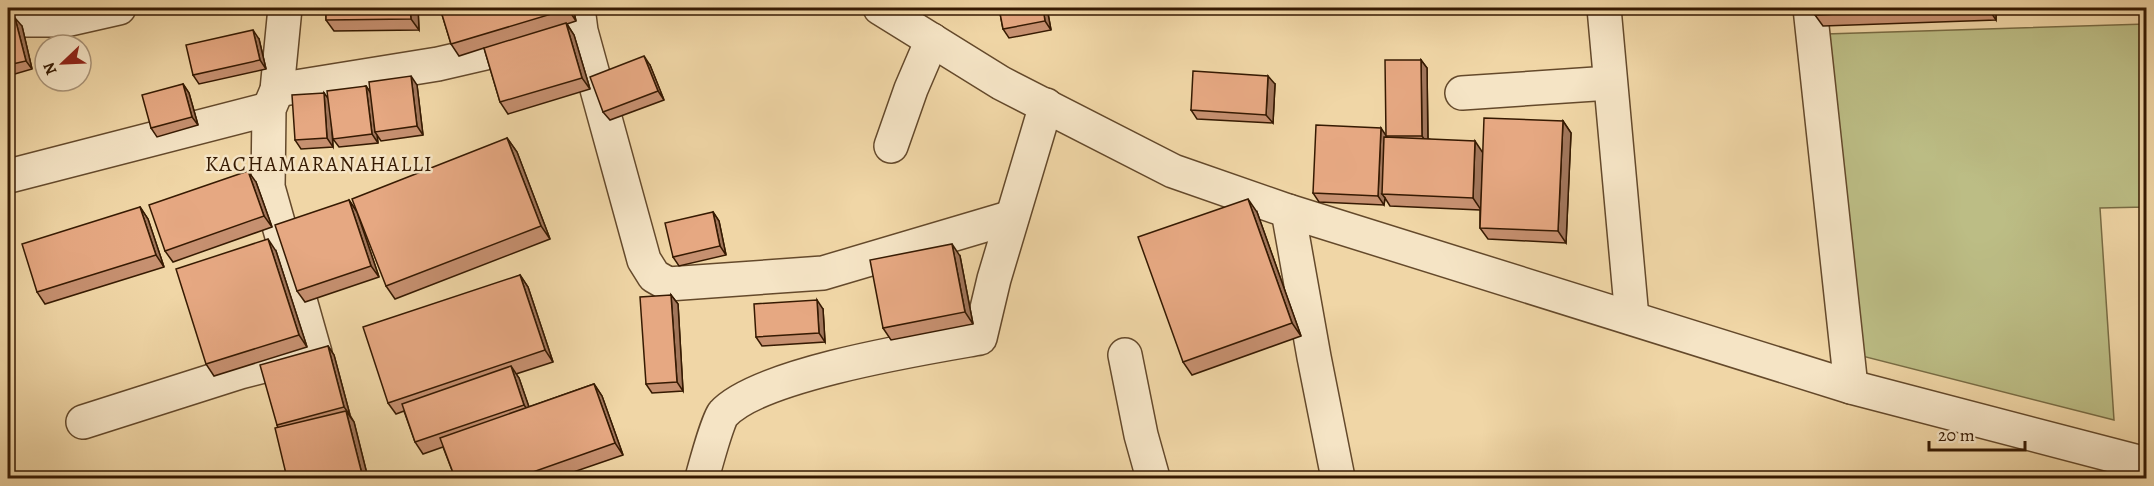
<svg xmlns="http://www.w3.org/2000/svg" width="2154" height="486" font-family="Alegreya,serif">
<rect width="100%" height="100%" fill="#f0d6a6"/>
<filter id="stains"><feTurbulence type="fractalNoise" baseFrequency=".00333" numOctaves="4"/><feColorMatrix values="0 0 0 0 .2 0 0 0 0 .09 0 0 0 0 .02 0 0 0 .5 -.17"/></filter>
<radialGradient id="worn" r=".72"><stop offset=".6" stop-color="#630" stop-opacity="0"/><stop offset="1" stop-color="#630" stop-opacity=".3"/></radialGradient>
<polygon fill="#bcbd85" stroke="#796c44" stroke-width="1.5" points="2146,24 2146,207 2100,208 2114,420 1858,355 1826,34"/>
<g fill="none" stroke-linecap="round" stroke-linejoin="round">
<defs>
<g id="minor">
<polyline points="578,8 581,31 644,260 654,276 668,284 823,273 1012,217"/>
<polyline points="880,8 1001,83 1173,171 1288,211 1851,387 2146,464"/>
<polyline points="1604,8 1632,318"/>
<polyline points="1810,8 1851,387"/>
<polyline points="8,20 66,20 119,8"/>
<polyline points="277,90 438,64 529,43"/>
<polyline points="1462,93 1610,83"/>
<polyline points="891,146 911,89 932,40"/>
<polyline points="13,175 269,109"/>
<polyline points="1288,211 1314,357 1338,478"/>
<polyline points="1125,355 1141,435 1153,478"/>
<polyline points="83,422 240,372 315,353 268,187 269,109 277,90 285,8"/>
<path d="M702,478c3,-11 16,-59 21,-64 36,-40 200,-66 257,-76l14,-59 52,-174"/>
</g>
</defs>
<use href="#minor" stroke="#64492b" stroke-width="36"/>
<use href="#minor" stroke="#f5e4c5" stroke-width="33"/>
</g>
<g fill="#c69070" stroke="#361a02" stroke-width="1.5">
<polygon points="53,8 77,8 58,14"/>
<polygon points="326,8 418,8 419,30 334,31 326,20"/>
<polygon points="440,8 573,8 576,21 567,24 574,35 590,89 508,114 500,102 484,48 459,56 451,44"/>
<polygon points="999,8 1047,8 1051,30 1009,38 1003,29"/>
<polygon points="1815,8 1996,8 1996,20 1823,26 1815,15"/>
<polygon points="8,19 22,26 32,69 8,76"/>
<polygon points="259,39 266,69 199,84 193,75"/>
<polygon points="1421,60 1427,68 1428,139 1483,152 1563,121 1571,133 1566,243 1488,239 1480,228 1480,210 1390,206 1385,198 1384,205 1319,202 1313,193 1386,136"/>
<polygon points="650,65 664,100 610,120 603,112"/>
<polygon points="183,84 189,93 198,125 157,137 151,128"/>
<polygon points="1275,84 1273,123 1197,119 1191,110"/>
<polygon points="417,85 423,135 381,141 377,135 378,143 339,147 333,139 332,128 333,147 301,149 295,140 324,93 328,99 366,86 370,92"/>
<polygon points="507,138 517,152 550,239 395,299 386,286"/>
<polygon points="256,182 272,227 173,262 165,251"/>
<polygon points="349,200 357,212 379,277 305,302 297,291"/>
<polygon points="140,207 148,219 164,267 45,304 37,292"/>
<polygon points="713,212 719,221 726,255 679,266 673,257"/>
<polygon points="1257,212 1301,336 1192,375 1183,362"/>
<polygon points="276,251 307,347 214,376 206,364"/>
<polygon points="960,256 973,324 891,340 883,328"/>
<polygon points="520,275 528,287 553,362 516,374 519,378 529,407 594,384 602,396 623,455 556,478 455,478 443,447 423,454 415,442 404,411 396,414 388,403"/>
<polygon points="671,295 678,304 683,391 652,393 646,384"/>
<polygon points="823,309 825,342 762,346 756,337"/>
<polygon points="328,346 334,355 350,415 354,422 368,478 287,478 278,428 277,425"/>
</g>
<g fill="#a1765b" stroke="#361a02" stroke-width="1.5">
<polygon points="410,8 418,8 419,30 411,19"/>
<polygon points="568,8 573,8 576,21 568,9"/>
<polygon points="1043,8 1047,8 1051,30 1045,21"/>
<polygon points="1988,8 1996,8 1996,20"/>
<polygon points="15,18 22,26 32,69 26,61"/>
<polygon points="566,23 574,35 590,89 582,78"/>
<polygon points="253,30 259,39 266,69 260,60"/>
<polygon points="644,56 650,65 664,100 658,91"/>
<polygon points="1421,60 1427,68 1428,145 1422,136"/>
<polygon points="411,76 417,85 423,135 417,126"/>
<polygon points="1268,76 1275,84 1273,123 1266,115"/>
<polygon points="183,84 189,93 198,125 192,117"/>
<polygon points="366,86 372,95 375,132 377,135 378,143 372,134"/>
<polygon points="324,93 330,101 333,147 327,138"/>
<polygon points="1563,121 1571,133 1566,243 1558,231"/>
<polygon points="1381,128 1387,137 1385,194 1382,194 1385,198 1384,205 1378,196"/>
<polygon points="507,138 517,152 550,239 541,226"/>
<polygon points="1475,141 1483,153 1481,210 1473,198"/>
<polygon points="248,171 256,182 272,227 264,216"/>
<polygon points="1248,199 1257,212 1301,336 1292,323"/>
<polygon points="349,200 357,212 379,277 371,266"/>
<polygon points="140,207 148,219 164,267 156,255"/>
<polygon points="713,212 719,221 726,255 720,246"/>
<polygon points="268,239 276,251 307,347 299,335"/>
<polygon points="952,244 960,256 973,324 965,312"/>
<polygon points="520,275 528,287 553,362 545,350"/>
<polygon points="671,295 678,304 683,391 677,382"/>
<polygon points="817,300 823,309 825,342 819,333"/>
<polygon points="328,346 334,355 350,415 344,407"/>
<polygon points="511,366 519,378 532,416 524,405"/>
<polygon points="594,384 602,396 623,455 615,443"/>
<polygon points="346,411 354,422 368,478 363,478"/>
</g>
<g fill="#e6a882" stroke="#361a02" stroke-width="1.5">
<polygon points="326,8 410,8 411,19 326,20"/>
<polygon points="440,8 568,8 568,9 451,44"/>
<polygon points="999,8 1043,8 1045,21 1003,29"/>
<polygon points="1815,8 1988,8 1815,15"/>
<polygon points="15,18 26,61 8,65 8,19"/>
<polygon points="566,23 582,78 500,102 484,48"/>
<polygon points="253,30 260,60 193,75 186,45"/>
<polygon points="644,56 658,91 603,112 590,77"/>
<polygon points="1385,60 1421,60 1422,136 1386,136"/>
<polygon points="1193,71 1268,76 1266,115 1191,110"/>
<polygon points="411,76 417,126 375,132 369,82"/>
<polygon points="183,84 192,117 151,128 142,95"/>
<polygon points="366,86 372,134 333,139 327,91"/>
<polygon points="324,93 327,138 295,140 292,95"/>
<polygon points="1484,118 1563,121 1558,231 1480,228"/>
<polygon points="1316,125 1381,128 1378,196 1313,193"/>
<polygon points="1384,137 1475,141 1473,198 1382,194"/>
<polygon points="507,138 541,226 386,286 352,199"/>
<polygon points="248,171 264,216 165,251 149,205"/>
<polygon points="1248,199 1292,323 1183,362 1138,237"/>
<polygon points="349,200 371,266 297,291 275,225"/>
<polygon points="140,207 156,255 37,292 22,244"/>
<polygon points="713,212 720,246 673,257 665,223"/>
<polygon points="268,239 299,335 206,364 176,269"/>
<polygon points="952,244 965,312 883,328 870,260"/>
<polygon points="520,275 545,350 388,403 363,327"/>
<polygon points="671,295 677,382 646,384 640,297"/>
<polygon points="817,300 819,333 756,337 754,304"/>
<polygon points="328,346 344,407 277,425 260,365"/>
<polygon points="511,366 524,405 415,442 402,404"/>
<polygon points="594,384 615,443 516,478 455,478 440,438"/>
<polygon points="346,411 363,478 287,478 275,428"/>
</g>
<g text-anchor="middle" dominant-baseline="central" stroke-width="5" stroke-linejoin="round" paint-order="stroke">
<g font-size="21" letter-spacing="1.5" fill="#361a02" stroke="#f5e4c5">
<text x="319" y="164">KACHAMARANAHALLI</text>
</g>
</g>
<rect width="2154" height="486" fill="none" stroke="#f0d6a6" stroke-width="30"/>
<rect x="9" y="9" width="2136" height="468" fill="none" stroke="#361a02" stroke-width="3"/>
<rect x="15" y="15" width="2124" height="456" fill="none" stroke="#361a02" stroke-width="1.5"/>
<g transform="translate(63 63) rotate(247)"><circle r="28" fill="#f5e4c5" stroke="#a99377" stroke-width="1.5"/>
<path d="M0-4.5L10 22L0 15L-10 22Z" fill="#8f2418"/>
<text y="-9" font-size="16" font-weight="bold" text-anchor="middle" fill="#361a02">N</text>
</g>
<path d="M1929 441v9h96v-9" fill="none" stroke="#361a02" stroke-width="3"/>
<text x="1938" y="441" font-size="18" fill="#361a02" stroke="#f5e4c5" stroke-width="4.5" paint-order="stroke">20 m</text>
<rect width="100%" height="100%" filter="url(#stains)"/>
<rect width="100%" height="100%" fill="url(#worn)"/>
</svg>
